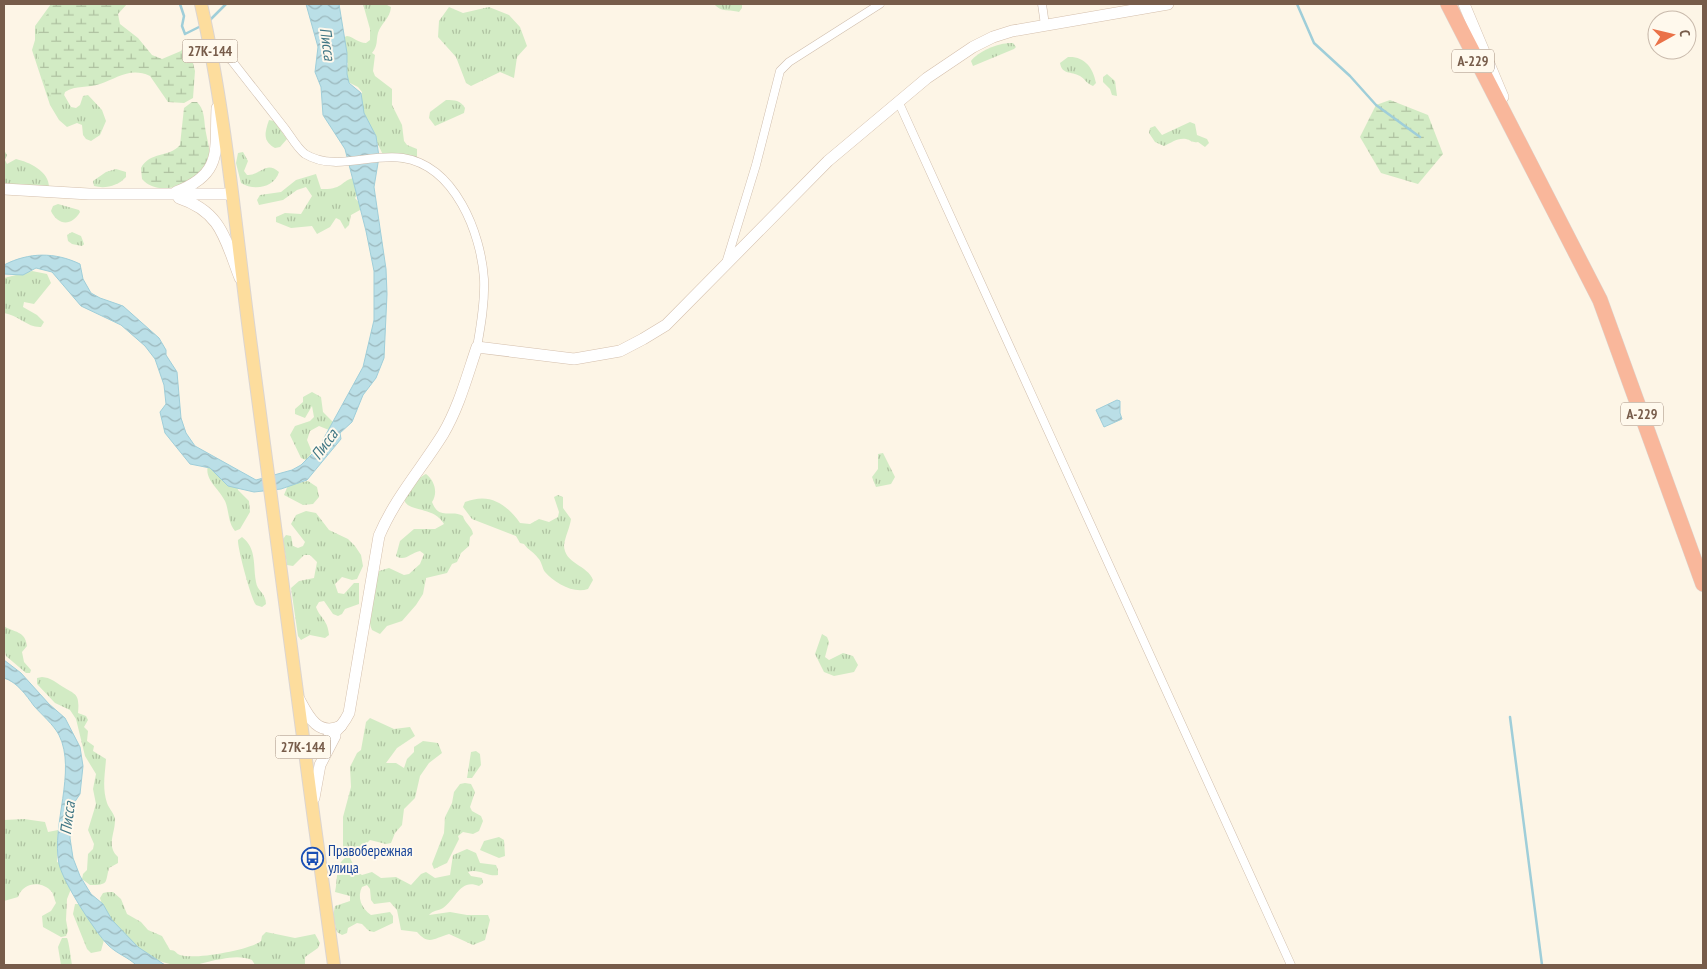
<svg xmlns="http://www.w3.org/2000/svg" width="1707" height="969" font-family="'PT Sans Narrow',sans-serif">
<defs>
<pattern id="grass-tufts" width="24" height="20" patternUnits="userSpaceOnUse" patternTransform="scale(1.25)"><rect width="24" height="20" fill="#d2ebc4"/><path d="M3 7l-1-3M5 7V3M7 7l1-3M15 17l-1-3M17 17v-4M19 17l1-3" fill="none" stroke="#afc2a1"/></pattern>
<pattern id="wetland-marsh" width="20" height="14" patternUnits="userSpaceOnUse" patternTransform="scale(1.25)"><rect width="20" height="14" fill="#d2ebc4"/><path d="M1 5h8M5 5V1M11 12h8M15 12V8" fill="none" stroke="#afc2a1"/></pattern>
<pattern id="water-waves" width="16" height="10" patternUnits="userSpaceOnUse" patternTransform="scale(1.25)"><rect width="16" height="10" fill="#badfe7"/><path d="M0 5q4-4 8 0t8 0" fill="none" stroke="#9cb8bd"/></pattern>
</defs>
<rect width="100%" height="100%" fill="#fdf5e6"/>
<g fill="url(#grass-tufts)">
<polygon points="51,4 73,4 63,93 71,107 76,108 80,105 83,96 88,95 102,110 106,121 100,135 91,141 86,139 83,135 82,125 77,123 67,127 59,120 50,105 32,50 35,40 35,26"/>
<path d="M363,4h22l6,3c-1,12 -10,16 -13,26 -2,8 0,13 -6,20l3,2 -2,16 2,5 17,13v16l10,20 2,16 3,4 10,4v10l-9,4 -16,-2 -9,-6 -8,-17 -17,-25 4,-21 -4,-5 -10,-5 -2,-10 2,-9 -5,-2 -1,-23 5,-2c7,1 11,7 19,7l4,-3v-11z"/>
<path d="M714,4h28v4l-3,4c-10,-3 -17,1 -25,-8z"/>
<polygon points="449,7 463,13 489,7 509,15 520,27 527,46 517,57 514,78 500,72 471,86 466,83 456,57 438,37 439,21"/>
<path d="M1013,43l3,4 -2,2 -41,17 -2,-5c7,-10 29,-19 42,-18z"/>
<path d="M1068,57c16,-1 25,10 28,26l-3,3c-6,-2 -8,-7 -13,-10 -9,-5 -18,-1 -20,-13z"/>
<polygon points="1107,74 1115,81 1117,96 1112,95 1110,89 1103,82 1103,77"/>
<path d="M446,100c9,0 14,0 19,8l-1,5 -29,13 -6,-8 1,-6z"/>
<path d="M269,120l5,1 13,18 -7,8 -5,1c-13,-7 -10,-16 -6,-28z"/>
<path d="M1190,122l5,2 2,11 10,4 2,4 -4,4 -7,-5c-6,1 -7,-2 -12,-3 -10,-1 -14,4 -22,7l-9,-4 -6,-9 1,-5 5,-2 7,9z"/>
<path d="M4,150l3,5 -2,5 2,4 9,-5c13,3 33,12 33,28h-45z"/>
<path d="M243,152l5,9 -4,10 3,4c13,1 19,-15 32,-3 -5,16 -25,19 -38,11l-5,-20 2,-10z"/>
<path d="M116,169l10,3v5c-8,9 -21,12 -32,9l-1,-5 13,-9z"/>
<path d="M316,174l5,15c23,1 20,-9 33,-11l6,13 -5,7 6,7 -1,5 -9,5 -2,10 -4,4 -5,-9 -4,-2 -6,9 -13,7 -5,-8 -21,2 -15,-6v-5l9,-4 16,1 11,-18 -6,-9 -9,3 -14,10 -24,5 -2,-5 3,-5 21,-3 15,-12z"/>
<path d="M58,204l21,6 1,2c-8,14 -22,14 -29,-1l2,-5z"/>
<polygon points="72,232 81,236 84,244 82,246 72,244 68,241 67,235"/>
<path d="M32,271l15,3 4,9 -17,21 -10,-2 -1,5 14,8 7,7 -3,5c-13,1 -23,-12 -37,-14v-35z"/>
<polygon points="312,392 321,397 323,412 334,423 329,430 319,426 310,431 307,440 312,452 306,460 301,458 290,435 295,426 310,421 314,417 312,406 305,418 295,414 295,409 303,402 303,397"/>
<polygon points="883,453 895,477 891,484 876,487 872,477 878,469 878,454"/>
<path d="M208,465l29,20 1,5 11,11 1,11 -10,17 -5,2c-7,-8 -6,-21 -10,-30 -6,-13 -21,-21 -17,-36z"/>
<path d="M426,474c9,7 12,19 6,28 7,19 20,7 31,14 2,8 9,10 10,18l-3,3 -1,9 -8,7 -4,9 -5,2 -5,9 -21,5 -3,16 -7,11 -14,16 -15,5 -7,8 -8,-4c-7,-15 1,-44 7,-59l10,-3 15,7 5,-1 11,-10 4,-10 -4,-3c-10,2 -15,11 -24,5l4,-15 14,-12h21l9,-5c-9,-17 -33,-12 -39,-22 0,-11 12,-24 21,-28z"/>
<polygon points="308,481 317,487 319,497 313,504 303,505 284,495 288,485"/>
<path d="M558,495l5,2v11l8,11c-1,8 -6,18 -7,26 0,19 24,20 29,35l-5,9c-15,5 -33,-6 -43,-17 -3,-4 -3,-10 -7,-14 -4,-6 -10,-8 -14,-14l-4,-1 -4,-7 -44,-17 -9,-12 2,-5c25,-10 41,2 55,21l10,1 9,-5 10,3 9,-5 1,-5 -5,-15z"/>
<path d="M306,511l10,2 13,17 19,9 7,7 6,9 2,11 -6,13 -5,1 -10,-3 -7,7 3,9 6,1 10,-11h5v21l-14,5 -3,5 -4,2 -5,-2 -9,-13 -5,1 -3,5c4,11 12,13 13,28l-4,3 -15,-3 -9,5 -3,-4 -7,-48 8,-7 15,-3 3,-16 -7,-7h-6l-11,11 -6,-1 -4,-26 3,-4 5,1 2,10 5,2 5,-2 2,-4 -14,-18 5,-9z"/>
<path d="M242,537c15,11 11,30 14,45 1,9 10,11 10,22l-4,3 -6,-2c-5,-6 -19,-59 -18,-65z"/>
<path d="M4,626c10,7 21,4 23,20l-5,6 2,10 7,8 -1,3h-4l-20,-17 -2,-8z"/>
<polygon points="822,634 827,637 829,642 825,657 829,660 843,653 853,656 858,665 854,672 834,676 824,672 815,654"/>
<path d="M42,677c9,1 12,4 18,8 15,10 20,7 18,28l8,3 2,4 -4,7 4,4 -1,10 7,5 -1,5 13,8c-1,16 -4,28 1,44 2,6 8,11 8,17 0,14 -9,26 3,37v6l-9,5c-4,15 0,17 -19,17l-8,-6 1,-5 4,-4 1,-16 5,-5 1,-5 -6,-14 8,-26 -3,-15 3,-15 -11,-18 -9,-37 -6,-9 -15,-7 -18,-19v-6z"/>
<polygon points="370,718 394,729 410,727 415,736 397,748 386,763 396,763 404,768 407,759 414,752 414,747 423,741 438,743 442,753 429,763 420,776 415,798 404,809 402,825 395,833 391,843 386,844 370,840 366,844 363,853 353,857 343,853 343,817 351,787 350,767 357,753 361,750 366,722"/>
<polygon points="476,751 480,754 481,765 472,778 467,778 471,752"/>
<polygon points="465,783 471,784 475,792 470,807 472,811 481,816 483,821 479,831 473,834 463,832 458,836 459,839 447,863 434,869 432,864 444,833 445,817 452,803 454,792 460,784"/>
<path d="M24,819l21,3 3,10 10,-2 -1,32 5,2 9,25 -4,10 -1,21 2,11 -2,5 -5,1 -18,-10 -1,-11 9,-5 5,-8c-2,-4 -2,-8 -4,-11 -10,-12 -29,-10 -34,5l-14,4v-81z"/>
<polygon points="499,837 504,840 505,856 499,858 480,850 484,841"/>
<path d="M467,849l9,4 4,10 16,2 2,5v5c-10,2 -20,-7 -30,-3l3,4 11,2 1,5 -4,3c-19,-8 -23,13 -36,22 -5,3 -10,2 -14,7l21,-3 17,3h21l2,5 -5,20 -12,5 -24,-11c-15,4 -20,12 -32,-2l-16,-2 -4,-20 -7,-8 -16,2 -3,-4 -1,-11 -3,-4 -5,2c-5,10 -1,21 9,28l19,-3 3,4v7l-19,9 -5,-1 -7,-7 -5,-1 -9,5 -1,5 -5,2 -5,-3 -4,-16 2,-10 15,-5v-5l-15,-4c3,-12 0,-27 10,-34h5l7,14 5,3 10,-3 9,6 15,-1 15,8 10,-11 5,-2 9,6 15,-3 3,-20z"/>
<path d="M108,892h5l8,7 6,15 14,8 7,8 14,6 8,14c6,0 5,3 10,5 13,5 70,-5 81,-14l1,-5 4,-4 29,6 20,-4 5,9 -2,5 -13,9v8h-50l-3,-5c-9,-4 -21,-3 -30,-1 -9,1 -18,4 -26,6 -27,4 -51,-8 -69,-26 -11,-11 -23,-25 -27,-41l3,-5z"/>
<polygon points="75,904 80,904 104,940 101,951 91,953 87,949 73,914"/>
<path d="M62,938h5c2,4 4,21 5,27h-11l-3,-18z"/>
</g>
<g fill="url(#wetland-marsh)">
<path d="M54,4h73l-9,10 2,10 18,14 14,17 10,4 19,-8 6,-11 8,31 -2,27 -9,5 -16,-1 -18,-26c-20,-9 -32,2 -50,8 -12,4 -24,1 -35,8l-3,10 -5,2c-16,-15 -23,-57 -17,-77 3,-10 10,-15 14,-23z"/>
<polygon points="1390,100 1428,115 1443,154 1418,184 1381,173 1360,137 1376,105"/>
<path d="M192,102h5c7,7 7,16 8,25 1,9 6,23 4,31 -7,24 -49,42 -67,21l-1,-11c9,-17 28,-10 39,-23l4,-37z"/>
</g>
<g fill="url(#water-waves)" stroke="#9fced9">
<path d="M306,4h33l8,49v21l2,9 12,10 3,20 12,23 3,21 -5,30 12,82 1,25 -3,64 -8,20 -13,17 -11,27 -12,11 1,6 -34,41 -26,9 -27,3 -26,-6 -18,-18 -20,-4 -25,-31 -5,-21 6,-8 -2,-19 -9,-26 -10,-13 -24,-21 -40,-19 -29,-34 -16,-4 -13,7 -19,-1v-9c25,-13 51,-13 76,-1l3,15 8,14 9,5 23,8 36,32 7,12v5l11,17 4,46 5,15 9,13 61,34 36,-10 9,-5 18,-18 44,-80 11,-47v-49l-8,-40 -21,-82 -22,-34 -2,-28 -6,-15 3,-25z"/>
<polygon points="1117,400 1120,401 1120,413 1122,419 1104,427 1096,410"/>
<path d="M4,660l17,13 28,31 16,14 15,29 3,19 -3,28 -6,9 -4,35 3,20 7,18 11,18 12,10 9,16 26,27 27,18h-29c-8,-8 -19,-11 -28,-20 -13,-13 -45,-63 -49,-81 -8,-39 18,-93 0,-129 -6,-11 -17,-20 -25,-29 -8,-11 -17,-24 -30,-28z"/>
</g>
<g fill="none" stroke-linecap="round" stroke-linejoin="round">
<g stroke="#9fced9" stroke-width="2.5">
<polyline points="180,4 184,16 182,26 185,34 201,26"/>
<polyline points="1297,4 1314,43 1350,76 1376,105 1420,137"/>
<polyline points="208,22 226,4"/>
<polyline points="1510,717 1542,965"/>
</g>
<defs>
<g id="street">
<polyline points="1042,4 1045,25"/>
<path d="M211,55l11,-2 10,8c18,23 36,46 54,69 5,7 12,19 19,24 30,18 65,-1 98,4 52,8 78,75 81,121 1,23 -3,46 -7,68"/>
<polyline points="899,103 1291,965"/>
<polyline points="726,263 756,165 780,71 789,62 880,4"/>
</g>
<g id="secondary">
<polyline points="1464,4 1503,97"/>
<polyline points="4,189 89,194 231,194"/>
<path d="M176,192c47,-18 39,-41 41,-84"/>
<path d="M179,198c43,14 46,42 61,80"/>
<path d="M299,699c9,17 19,38 42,27"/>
<path d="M304,753c19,-10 36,-21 45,-40l30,-177c16,-38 43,-68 64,-102 16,-27 24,-58 34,-87l97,12 46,-8 23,-12 23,-14 162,-164 99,-83 46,-31 20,-10 19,-6 156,-27"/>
<polyline points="314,798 320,765 335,736"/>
</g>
<path id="primary" d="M201,4c25,110 35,230 50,342 28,207 54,413 83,619"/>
<polyline id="highway" points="1448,4 1600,300 1703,584"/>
</defs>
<use href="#street" stroke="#cfbdac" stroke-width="9"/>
<use href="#secondary" stroke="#d4bfac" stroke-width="12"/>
<use href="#primary" stroke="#dcd5d0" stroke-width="14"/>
<use href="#highway" stroke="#dcd5d0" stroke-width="16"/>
<use href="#street" stroke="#fff" stroke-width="8"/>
<use href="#secondary" stroke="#fff" stroke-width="11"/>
<use href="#primary" stroke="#fddd9d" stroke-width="12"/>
<use href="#highway" stroke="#f9b79b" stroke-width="15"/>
</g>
<defs>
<symbol id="bus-ring" viewBox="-11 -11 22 22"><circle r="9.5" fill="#fff9ed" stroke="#1a4fb4" stroke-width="1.5"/><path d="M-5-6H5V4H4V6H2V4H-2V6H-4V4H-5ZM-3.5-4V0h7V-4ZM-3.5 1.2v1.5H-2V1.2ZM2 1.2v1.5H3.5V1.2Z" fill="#1a4fb4"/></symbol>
</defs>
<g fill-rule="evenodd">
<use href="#bus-ring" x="300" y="846" width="25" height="25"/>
</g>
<g text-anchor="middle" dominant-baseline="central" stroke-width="4" stroke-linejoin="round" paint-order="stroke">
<g fill="#fff9ed" stroke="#a08b7b" stroke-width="1">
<rect x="182.5" y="39.5" width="55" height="23" rx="4"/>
<rect x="1452" y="49.5" width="42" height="23" rx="4"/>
<rect x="1621" y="402.5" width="42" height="23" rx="4"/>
<rect x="275.5" y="735.5" width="55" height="23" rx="4"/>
</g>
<g font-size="14" font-weight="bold" fill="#775c4a">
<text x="210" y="51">27К-144</text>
<text x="1473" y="61">A-229</text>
<text x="1642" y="414">А-229</text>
<text x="303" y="747">27К-144</text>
</g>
<g font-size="15" fill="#164399" stroke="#fff9ed" text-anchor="start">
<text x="328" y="850">Правобережная<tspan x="328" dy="17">улица</tspan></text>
</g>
<g font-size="16" font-style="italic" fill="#3f7684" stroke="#fff9ed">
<text transform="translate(328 44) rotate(82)">Писса</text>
<text transform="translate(324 444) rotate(-54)">Писса</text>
<text transform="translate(67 818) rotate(-82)">Писса</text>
</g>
</g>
<rect width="1707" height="969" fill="none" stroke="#775c4a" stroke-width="10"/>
<g transform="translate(1672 35) rotate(82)"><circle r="24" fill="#fff9ed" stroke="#c9baac"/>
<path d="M0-4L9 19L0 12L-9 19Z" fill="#ea7248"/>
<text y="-8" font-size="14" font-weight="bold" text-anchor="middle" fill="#775c4a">С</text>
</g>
</svg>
